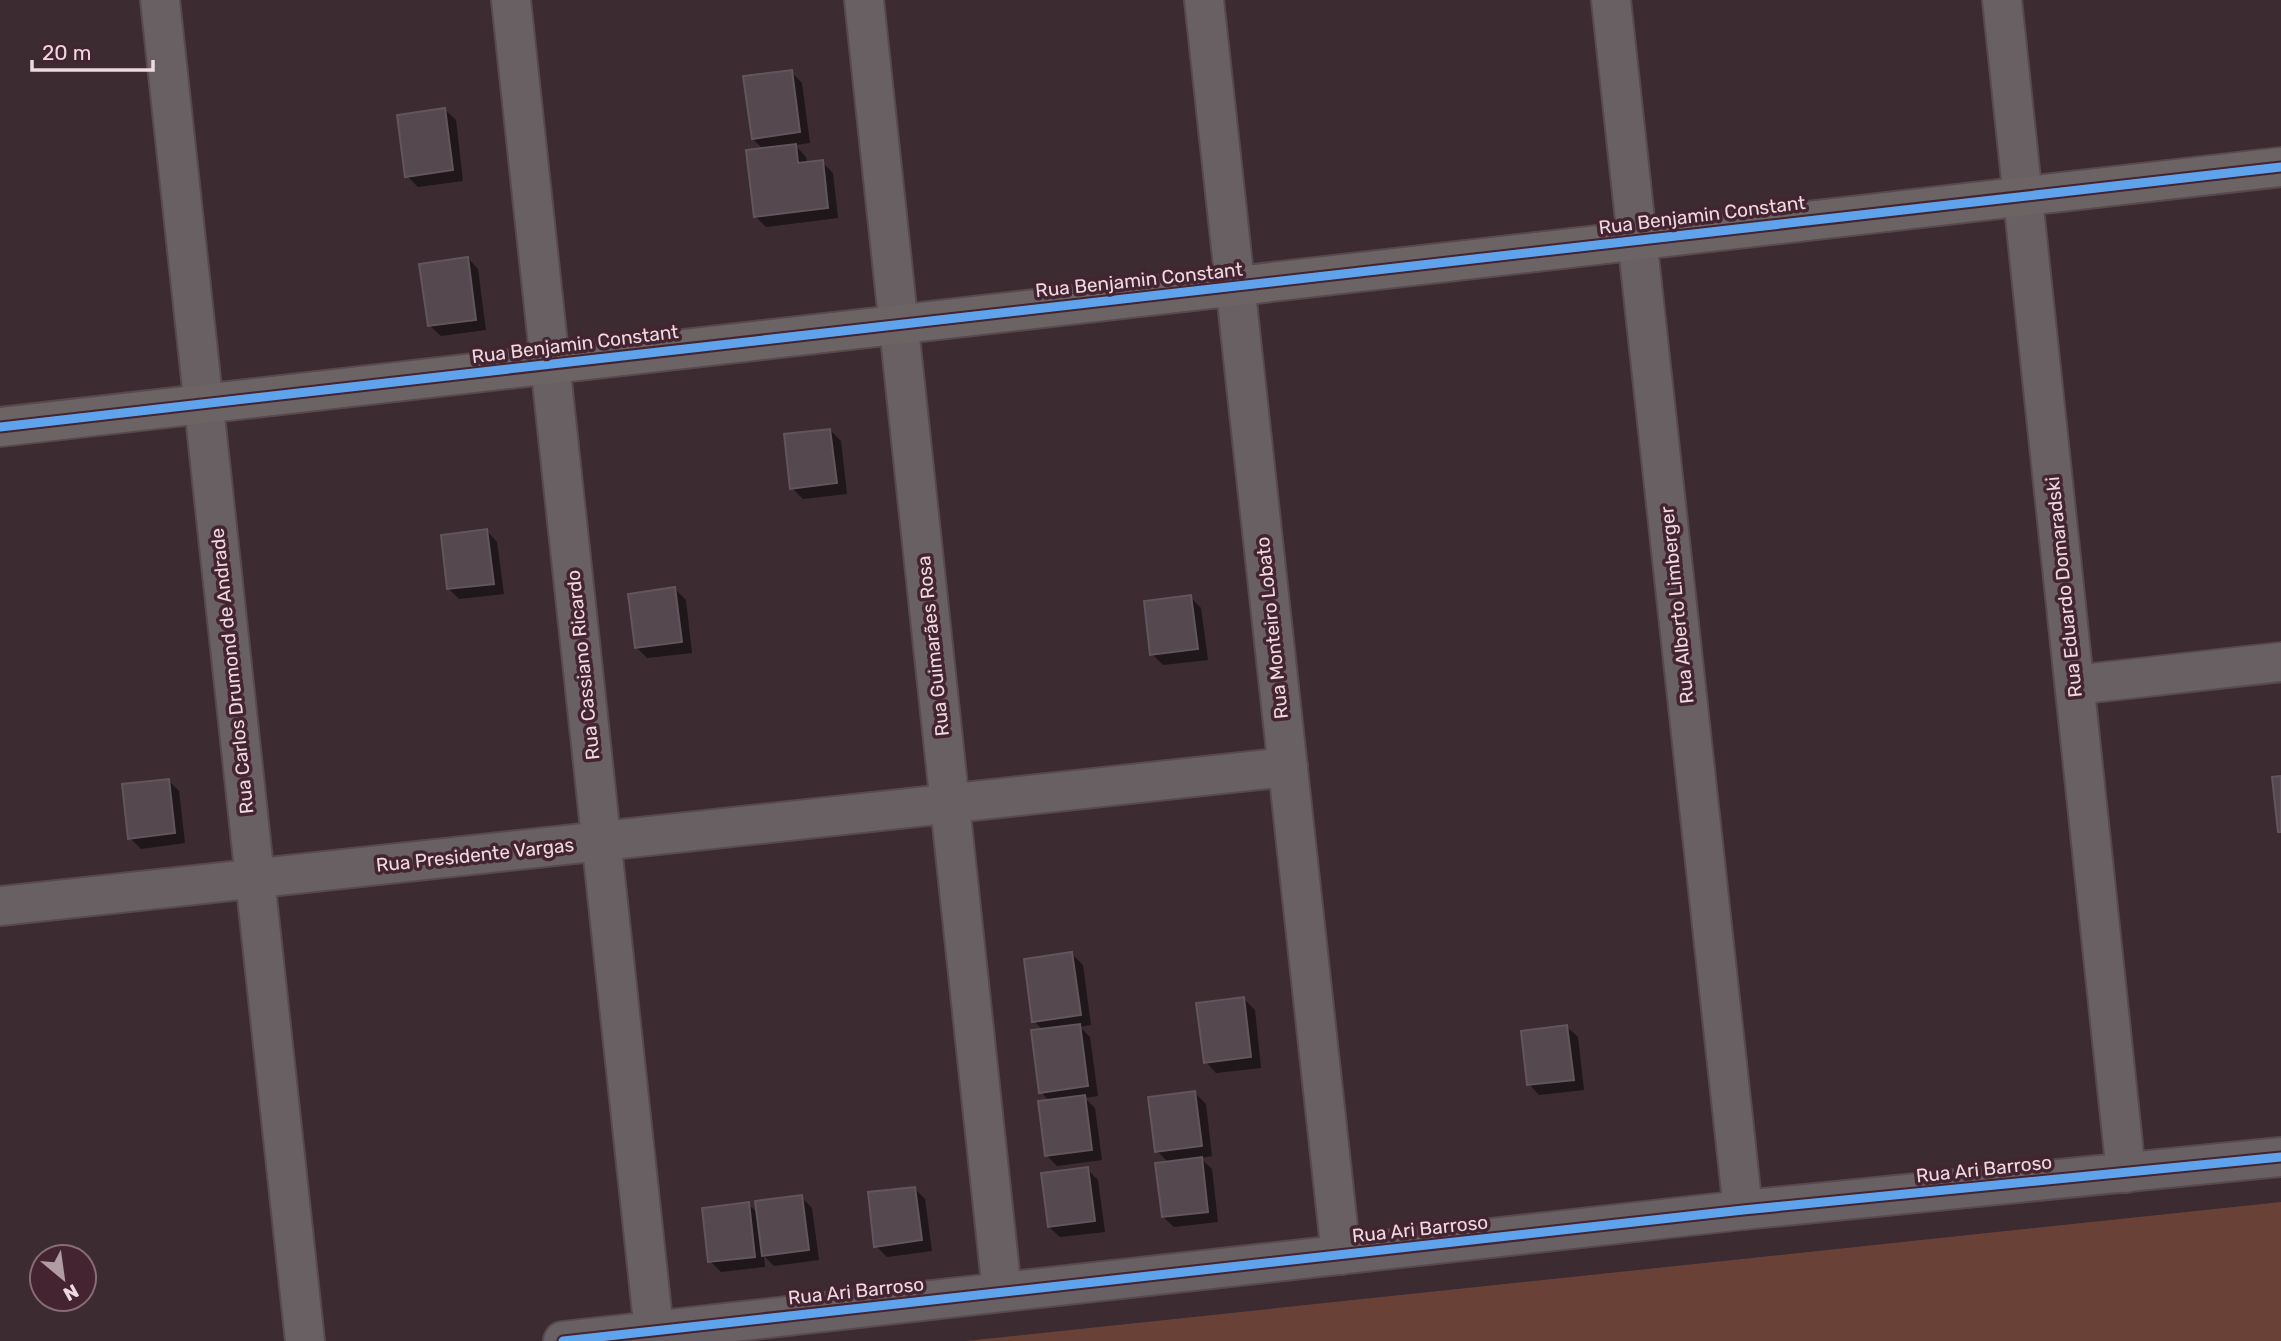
<svg xmlns="http://www.w3.org/2000/svg" width="2281" height="1341" font-family="Rubik,sans-serif">
<rect width="100%" height="100%" fill="#3c2b31"/>
<polygon fill="#694137" points="2281,1202 2281,1341 966,1341"/>
<g fill="#0007">
<polygon points="791,72 802,83 810,143 795,145 806,157 807,164 822,162 833,173 838,218 766,227 755,216 764,150 753,139"/>
<polygon points="445,110 456,120 463,181 418,187 407,176"/>
<polygon points="468,258 478,269 486,330 441,336 430,326"/>
<polygon points="830,430 841,441 847,494 803,499 792,488"/>
<polygon points="487,531 497,542 504,594 459,599 448,588"/>
<polygon points="675,589 686,600 692,653 647,658 636,647"/>
<polygon points="1190,597 1201,608 1208,660 1163,665 1152,654"/>
<polygon points="168,780 179,791 185,843 141,849 130,838"/>
<polygon points="1072,954 1083,965 1091,1025 1080,1027 1090,1037 1098,1096 1085,1098 1095,1108 1102,1160 1057,1166 1046,1155 1050,1102 1041,1092 1043,1030 1034,1021"/>
<polygon points="1244,999 1255,1010 1261,1068 1216,1073 1206,1062"/>
<polygon points="1567,1027 1578,1037 1584,1090 1539,1095 1529,1084"/>
<polygon points="1195,1093 1206,1104 1212,1156 1200,1158 1212,1169 1218,1222 1174,1227 1163,1217 1169,1163 1157,1151"/>
<polygon points="1087,1169 1098,1180 1105,1232 1060,1237 1049,1227"/>
<polygon points="914,1188 925,1199 932,1251 887,1257 876,1246"/>
<polygon points="801,1197 812,1208 819,1260 774,1266 764,1256 765,1267 721,1272 710,1261 748,1204 759,1214"/>
</g>
<g fill="#55484e" stroke="#62555c" stroke-width="2">
<polygon points="792,70 800,132 752,139 743,76"/>
<polygon points="445,108 453,170 405,177 397,115"/>
<polygon points="796,144 798,163 823,160 828,208 754,217 746,150"/>
<polygon points="468,257 476,320 428,326 419,264"/>
<polygon points="830,429 837,483 790,489 784,434"/>
<polygon points="487,529 494,584 447,589 441,535"/>
<polygon points="675,587 682,642 635,648 628,594"/>
<polygon points="1191,595 1198,649 1150,655 1144,601"/>
<polygon points="2281,776 2281,832 2278,832 2272,777"/>
<polygon points="169,779 175,833 128,839 122,784"/>
<polygon points="1072,952 1081,1015 1032,1022 1024,959"/>
<polygon points="1244,997 1251,1057 1204,1063 1196,1003"/>
<polygon points="1080,1024 1088,1086 1039,1093 1031,1030"/>
<polygon points="1567,1025 1574,1080 1527,1085 1521,1031"/>
<polygon points="1195,1091 1202,1146 1155,1152 1148,1097"/>
<polygon points="1085,1095 1092,1150 1045,1156 1038,1101"/>
<polygon points="1202,1157 1208,1212 1162,1217 1155,1163"/>
<polygon points="1088,1167 1095,1221 1048,1227 1041,1173"/>
<polygon points="915,1187 922,1240 874,1247 868,1192"/>
<polygon points="802,1195 809,1250 762,1256 755,1201"/>
<polygon points="749,1202 755,1257 708,1262 702,1208"/>
</g>
<g fill="none" stroke-linecap="round" stroke-linejoin="round">
<defs>
<g id="street">
<polyline points="160,0 305,1341"/>
<polyline points="511,0 654,1331"/>
<polyline points="864,0 1002,1292"/>
<polyline points="1204,0 1341,1255"/>
<polyline points="1611,0 1743,1210"/>
<polyline points="2002,0 2126,1173"/>
<polyline points="2075,685 2281,662"/>
<polyline points="0,906 1288,767"/>
<polyline points="563,1341 1743,1210 2281,1157"/>
</g>
<polyline id="secondary" points="0,427 2281,167"/>
</defs>
<use href="#street" stroke="#57494e" stroke-width="42"/>
<use href="#secondary" stroke="#57494e" stroke-width="42"/>
<use href="#street" stroke="#686062" stroke-width="38"/>
<use href="#secondary" stroke="#6c6364" stroke-width="38"/>
<defs>
<g id="cycleway">
<polyline points="0,427 2281,167"/>
<polyline points="563,1341 1743,1210 2281,1157"/>
</g>
</defs>
<use href="#cycleway" stroke="#432430" stroke-width="13"/>
<use href="#cycleway" stroke="#60a3ed" stroke-width="9"/>
</g>
<g text-anchor="middle" dominant-baseline="central" stroke-width="7" stroke-linejoin="round" paint-order="stroke">
<g font-size="19" fill="#eed9e0" stroke="#432430">
<text transform="translate(1702 215) rotate(-7)">Rua Benjamin Constant</text>
<text transform="translate(1139 280) rotate(-6)">Rua Benjamin Constant</text>
<text transform="translate(575 344) rotate(-7)">Rua Benjamin Constant</text>
<text transform="translate(2064 587) rotate(-96)">Rua Eduardo Domaradski</text>
<text transform="translate(1677 605) rotate(-96)">Rua Alberto Limberger</text>
<text transform="translate(1272 628) rotate(-96)">Rua Monteiro Lobato</text>
<text transform="translate(933 646) rotate(-96)">Rua Guimarães Rosa</text>
<text transform="translate(583 665) rotate(-96)">Rua Cassiano Ricardo</text>
<text transform="translate(232 671) rotate(-96)">Rua Carlos Drumond de Andrade</text>
<text transform="translate(475 855) rotate(-6)">Rua Presidente Vargas</text>
<text transform="translate(1984 1169) rotate(-6)">Rua Ari Barroso</text>
<text transform="translate(1420 1229) rotate(-6)">Rua Ari Barroso</text>
<text transform="translate(856 1291) rotate(-6)">Rua Ari Barroso</text>
</g>
</g>
<g transform="translate(63 1278) rotate(151)"><circle r="33" fill="#432430" stroke="#876c76" stroke-width="2"/>
<path d="M0-5L12 26L0 18L-12 26Z" fill="#b09ca3"/>
<text y="-10" font-size="19" font-weight="bold" text-anchor="middle" fill="#eed9e0">N</text>
</g>
<path d="M32 60v10h121v-10" fill="none" stroke="#eed9e0" stroke-width="3.5"/>
<text x="42" y="60" font-size="21" fill="#eed9e0" stroke="#432430" stroke-width="5" paint-order="stroke">20 m</text>
</svg>
